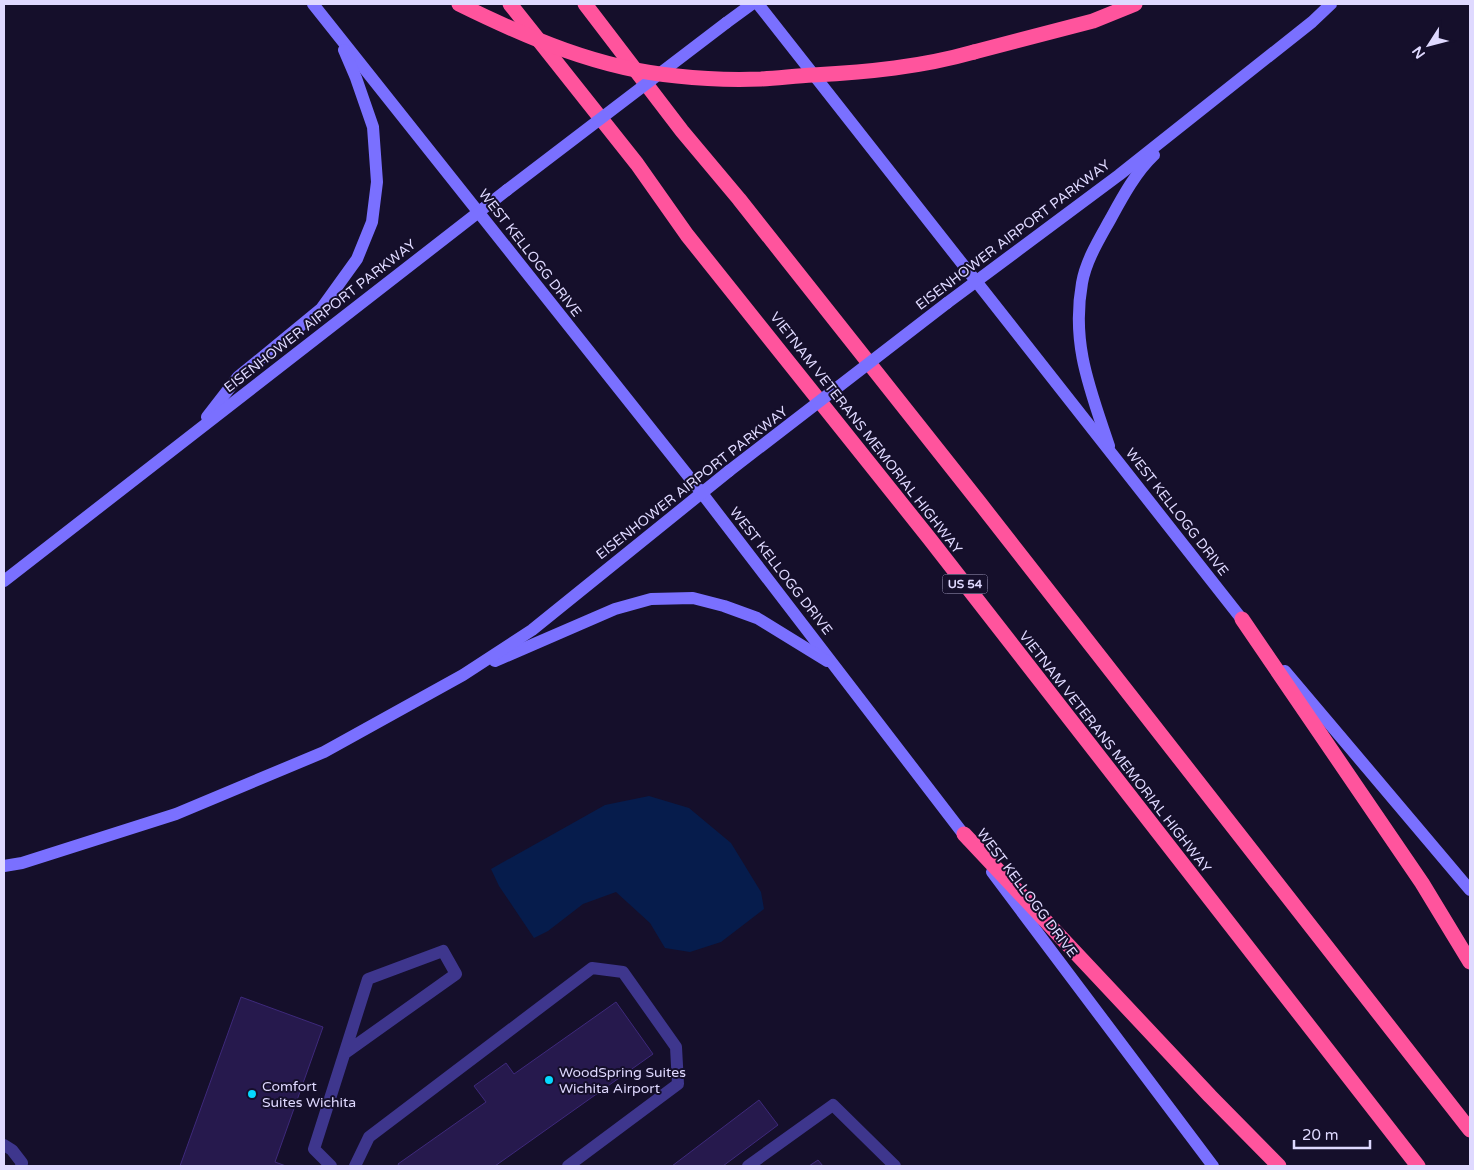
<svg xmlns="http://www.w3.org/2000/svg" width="1474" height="1170" font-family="'Varela Round',sans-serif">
<rect width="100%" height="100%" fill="#150f2b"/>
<polygon fill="#061c4c" points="649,796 689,808 731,843 761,892 764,909 721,942 690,952 665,948 650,923 616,892 583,904 548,931 534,938 499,886 491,869 605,805"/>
<g fill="#26194d" stroke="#3e297b">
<polygon points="241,997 323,1027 275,1162 286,1166 180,1166"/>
<polygon points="616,1002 653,1054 495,1166 399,1166 398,1164 486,1102 474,1086 506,1063 514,1074"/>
<polygon points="759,1100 778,1125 723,1166 672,1166"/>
<polygon points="818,1160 823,1166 809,1166"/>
</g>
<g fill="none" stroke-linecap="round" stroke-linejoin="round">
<g stroke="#3e368d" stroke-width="12">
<polyline points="4,1145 12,1150 22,1163 21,1166"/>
<polyline points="331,1166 314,1149 368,979 443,951 456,974 345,1053"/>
<polyline points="355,1166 369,1137 592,968 623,972 676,1047 678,1084 568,1166"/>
<polyline points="748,1166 833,1105 895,1166"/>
</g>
<g stroke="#7a70ff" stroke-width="12">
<polyline points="313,4 701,492 968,840"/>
<polyline points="758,4 1248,627"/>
<polyline points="726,23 752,4"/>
<polyline points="947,303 1119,175 1312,22 1331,4"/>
<polyline points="207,417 238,377 321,309 357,259 372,222 377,182 373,127 356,78 344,50"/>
<path d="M1109,446c-19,-57 -38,-102 -27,-163 4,-23 18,-45 29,-65 12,-22 25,-46 43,-63"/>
<polyline points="4,581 507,190"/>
<polyline points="495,661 615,609 651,599 693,598 724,606 757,618 827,661"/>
<polyline points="1285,671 1470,890"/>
<polyline points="4,866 22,863 176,814 324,752 463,675 532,630 729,471"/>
<polyline points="992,872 1213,1166"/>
</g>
<g stroke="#ff549d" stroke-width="15">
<polyline points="510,4 637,164 687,235 929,538 1418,1166"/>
<polyline points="585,4 682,131 739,199 979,502 1470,1130"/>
<polyline points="974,52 1093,21 1135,4"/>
<polyline points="1242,619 1422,883 1470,962"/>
<polyline points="964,834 1210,1096 1279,1166"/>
</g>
<g stroke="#7a70ff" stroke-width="12">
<polyline points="507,190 726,23"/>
<polyline points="729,471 947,303"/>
</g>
<path stroke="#ff549d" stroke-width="15" d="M459,4c69,34 141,65 218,72 27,3 56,4 84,3 17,-1 35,-3 52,-4 56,-3 108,-8 161,-23"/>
</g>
<g fill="#05d9ff" stroke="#150f2b" stroke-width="2">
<circle cx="549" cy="1080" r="5"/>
<circle cx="252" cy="1094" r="5"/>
</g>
<g text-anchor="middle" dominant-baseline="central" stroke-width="4" stroke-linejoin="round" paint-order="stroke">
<rect fill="#150f2b" stroke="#a29cbf" stroke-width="1" x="942.5" y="574.5" width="45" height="19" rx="4"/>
<g font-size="12" font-weight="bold" fill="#dfd9ff">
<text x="965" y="584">US 54</text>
</g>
<g font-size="14" fill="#dfd9ff" stroke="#150f2b">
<text transform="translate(1013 235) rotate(-37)">EISENHOWER AIRPORT PARKWAY</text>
<text transform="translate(530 253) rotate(52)">WEST KELLOGG DRIVE</text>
<text transform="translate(320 316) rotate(-38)">EISENHOWER AIRPORT PARKWAY</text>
<text transform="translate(866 433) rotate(52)">VIETNAM VETERANS MEMORIAL HIGHWAY</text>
<text transform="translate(692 483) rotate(-38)">EISENHOWER AIRPORT PARKWAY</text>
<text transform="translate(1177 512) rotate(52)">WEST KELLOGG DRIVE</text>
<text transform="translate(781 571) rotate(52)">WEST KELLOGG DRIVE</text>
<text transform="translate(1115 752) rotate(52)">VIETNAM VETERANS MEMORIAL HIGHWAY</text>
<text transform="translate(1027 893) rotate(53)">WEST KELLOGG DRIVE</text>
</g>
<g font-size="14" fill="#dfd9ff" stroke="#150f2b" text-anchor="start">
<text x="559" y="1072">WoodSpring Suites<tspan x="559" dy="16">Wichita Airport</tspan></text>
<text x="262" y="1086">Comfort<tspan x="262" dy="16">Suites Wichita</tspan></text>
</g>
</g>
<rect width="1474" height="1170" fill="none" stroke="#dfd9ff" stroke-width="10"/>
<g transform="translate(1429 45) rotate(234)" stroke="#150f2b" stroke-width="4" paint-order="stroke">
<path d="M0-4L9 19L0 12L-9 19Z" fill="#dfd9ff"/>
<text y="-8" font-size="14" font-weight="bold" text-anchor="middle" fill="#dfd9ff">N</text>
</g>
<path d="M1294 1140v8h76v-8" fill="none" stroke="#dfd9ff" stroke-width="2.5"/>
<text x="1302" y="1140" font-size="15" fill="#dfd9ff" stroke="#150f2b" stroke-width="4" paint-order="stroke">20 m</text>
</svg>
